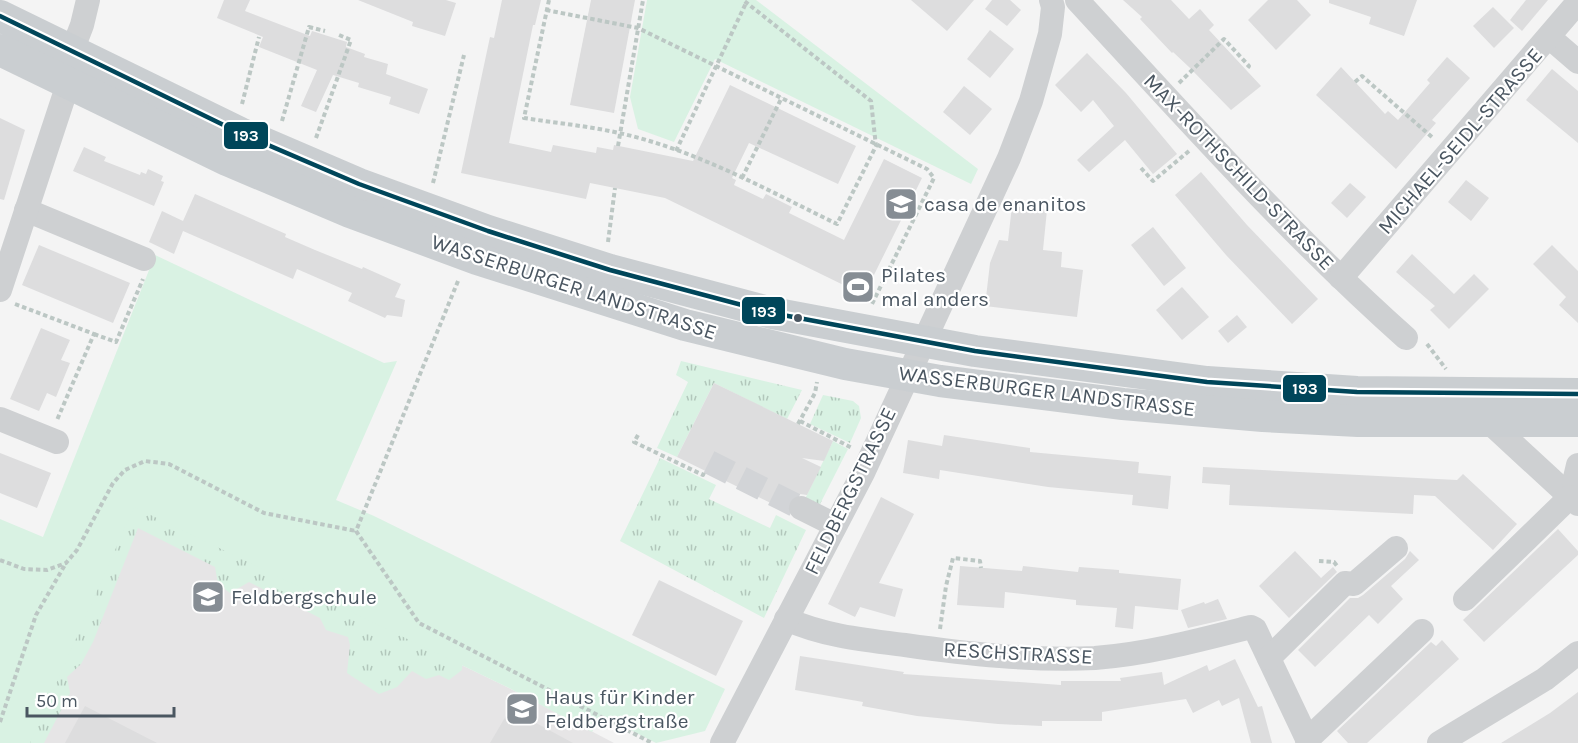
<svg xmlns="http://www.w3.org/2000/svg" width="1578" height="743" font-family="Karla,sans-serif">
<defs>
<pattern id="grass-tufts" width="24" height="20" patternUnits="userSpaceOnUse" patternTransform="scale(1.5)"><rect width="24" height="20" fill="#d9f2e3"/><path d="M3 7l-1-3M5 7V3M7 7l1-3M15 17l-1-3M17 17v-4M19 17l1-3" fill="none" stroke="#b2c7bb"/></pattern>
</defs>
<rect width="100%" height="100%" fill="#f4f4f4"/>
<polygon fill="#e6e5e6" points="134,507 507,687 614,743 30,743"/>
<g fill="url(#grass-tufts)">
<polygon points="681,361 802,390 787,419 714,383 677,457 657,448 688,382 676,375"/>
<polygon points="823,395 853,401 859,406 861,418 850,443 810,424"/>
<polygon points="833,441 848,449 819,506 805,499"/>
<polygon points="660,458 716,485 709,499 770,528 776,515 806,530 764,618 620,541"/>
<polygon points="127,483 463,654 462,670 449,680 439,675 426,679 412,671 397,687 379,694 347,673 350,645 348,637 326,630 320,618 249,582 230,593 218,584 215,567 138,528 93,642 81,664 67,677 70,693 44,743 8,743"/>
</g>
<g fill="#d9f2e3">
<polygon points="647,0 756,0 978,169 971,184 715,59 674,142 638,129 630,97"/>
<polygon points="155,255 384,363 397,361 336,500 374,516 725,689 705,731 656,743 601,715 592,732 507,687 134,507 30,743 0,743 0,519 43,537"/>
</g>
<g fill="#ddddde">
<polygon points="224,0 250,0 245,11 310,36 312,31 347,42 346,47 365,54 364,57 388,64 386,74 428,89 419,114 389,104 391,97 358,87 359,83 333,75 316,112 301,106 317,70 259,47 263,37 217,18"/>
<polygon points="358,0 446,0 456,3 445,36 412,26 413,22"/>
<polygon points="502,0 541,0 535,25 533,25 509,143 551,152 553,145 596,153 597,147 613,150 614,145 693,161 730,85 856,146 838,184 749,143 732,178 736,180 734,185 763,199 766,194 792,207 789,213 844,240 884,159 922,178 864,295 665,198 590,183 586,199 461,173 490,37 494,38"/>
<polygon points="591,0 635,0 614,113 570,105"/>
<polygon points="911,0 974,0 947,31"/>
<polygon points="992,0 1010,0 1021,10 1007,26 985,9"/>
<polygon points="1123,0 1171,0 1189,19 1200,9 1214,25 1209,30 1261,86 1231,110 1189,67 1173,52 1172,53 1140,19 1142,17"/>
<polygon points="1268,0 1297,0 1311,15 1276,50 1248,20"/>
<polygon points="1329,0 1417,0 1404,36 1369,24 1371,17 1329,3"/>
<polygon points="1526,0 1548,0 1522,31 1510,20"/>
<polygon points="1493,7 1514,28 1494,48 1473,26"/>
<polygon points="990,30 1014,49 990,78 967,59"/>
<polygon points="1087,53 1126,93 1177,154 1153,174 1125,140 1089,172 1077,160 1114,126 1093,100 1081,112 1055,85"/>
<polygon points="1447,57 1470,78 1432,120 1436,123 1396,169 1316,95 1341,67 1385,114 1388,111 1398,120 1430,83 1427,80"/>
<polygon points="1552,69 1578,91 1578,143 1526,100"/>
<polygon points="964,86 992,109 970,135 943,112"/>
<polygon points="0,118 25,130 4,200 0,199"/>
<polygon points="84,147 106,157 104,161 140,175 141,172 146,174 148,169 163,176 161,181 164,182 154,206 73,171"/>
<polygon points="1201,172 1247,225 1318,299 1292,324 1226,255 1175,195"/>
<polygon points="1466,180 1489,198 1471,221 1448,202"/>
<polygon points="1350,183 1366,197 1347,218 1331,203"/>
<polygon points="195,194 286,234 285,237 315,250 362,269 363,267 401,284 395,297 405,300 402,317 387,315 385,318 348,301 352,293 297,269 293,279 183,231 174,254 149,242 162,211 183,221"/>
<polygon points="1012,206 1047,210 1043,250 1062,252 1061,267 1083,270 1077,317 985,306 990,263 999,240 1008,241"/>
<polygon points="1153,227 1186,268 1164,286 1131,245"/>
<polygon points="39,245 130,283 113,323 22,285"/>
<polygon points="1552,245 1578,271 1578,323 1559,305 1566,297 1533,264"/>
<polygon points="1412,254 1454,294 1474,274 1489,289 1449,329 1430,310 1435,306 1396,272"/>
<polygon points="1182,287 1209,317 1182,340 1156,310"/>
<polygon points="1237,315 1247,327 1228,343 1218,331"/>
<polygon points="41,328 70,340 61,360 70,363 56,397 47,393 39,411 10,399"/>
<polygon points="714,383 833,441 824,461 802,458 821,467 807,495 800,494 793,496 788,502 787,511 677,457"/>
<polygon points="944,435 1030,448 1030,452 1139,462 1138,473 1171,476 1168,509 1132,505 1133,495 1048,487 940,470 939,479 903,473 908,440 942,446"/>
<polygon points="0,453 51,473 37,508 0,493"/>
<polygon points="1203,467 1457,480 1463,474 1517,524 1493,550 1435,496 1414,495 1413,514 1229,505 1230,485 1202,483"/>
<polygon points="881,497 914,514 879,583 903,589 895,617 860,607 855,617 828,604"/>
<polygon points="1558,529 1578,551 1578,555 1484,642 1463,620"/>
<polygon points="1295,551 1321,578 1333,567 1337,572 1289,618 1259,586"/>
<polygon points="1410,551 1419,560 1391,586 1403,599 1378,624 1369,615 1315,667 1298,650 1350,598 1358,598 1363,595 1405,559"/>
<polygon points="960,566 1022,571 1023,566 1078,572 1079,567 1119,570 1119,573 1181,579 1178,610 1135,606 1133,629 1115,627 1117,608 1076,605 1076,600 1005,592 1004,608 957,605"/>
<polygon points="659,580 743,621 716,676 632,635"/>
<polygon points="1218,599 1227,619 1188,628 1181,610 1204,602 1205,604"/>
<polygon points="1442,640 1459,659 1367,743 1348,743 1337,731 1431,642 1436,646"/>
<polygon points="800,656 904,672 903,674 1061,685 1061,681 1121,681 1120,678 1162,672 1164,685 1207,665 1209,671 1235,659 1258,707 1262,706 1272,743 1251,743 1239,698 1222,706 1219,700 1193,713 1186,699 1102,712 1102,721 1042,721 1042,726 998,724 917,716 862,706 863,702 795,690"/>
<polygon points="1578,692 1578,743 1501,743 1550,713"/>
<polygon points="85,706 157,743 65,743"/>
<polygon points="510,709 573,743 490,743"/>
</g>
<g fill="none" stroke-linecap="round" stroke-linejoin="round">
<polyline stroke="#d2d4d7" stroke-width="24" stroke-dasharray="24 12" stroke-linecap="butt" points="709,462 801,508"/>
<g stroke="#bcc7c4" stroke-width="4" stroke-dasharray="4.5 3" stroke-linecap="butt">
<path d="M549,0l-25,118c32,5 64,8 95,15 77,17 148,57 218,91l39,-78 -5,-45 -128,-101"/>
<polyline points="546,10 638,28 927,169 934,178 871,306"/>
<polyline points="1355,82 1362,76 1433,138"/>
<polyline points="1179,83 1224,39 1249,66 1246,70"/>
<polyline points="242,104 259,37"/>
<polyline points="282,121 309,27 325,31"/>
<polyline points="316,138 351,40 339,35"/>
<polyline points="618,146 643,0"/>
<polyline points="676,151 746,3"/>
<polyline points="1141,168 1153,181 1189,151"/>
<polyline points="742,178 782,97"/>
<polyline points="433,183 464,55"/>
<polyline points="608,242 615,188"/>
<polyline points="458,281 356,531 419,623 652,743"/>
<polyline points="15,304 94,334 57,420"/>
<polyline points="94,334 116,342 143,279"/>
<polyline points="1427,344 1446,369"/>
<polyline points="800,421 852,448"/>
<polyline points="798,424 815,393 817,382"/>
<polyline points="638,435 634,442 703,475 705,470"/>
<polyline points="0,560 24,569 47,570 66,563 77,550 113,483 125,470 145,461 169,464 264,513 356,531"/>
<polyline points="1319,561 1334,562 1337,566"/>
<polyline points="940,629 946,586 953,558 980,561 981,568"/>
<polyline points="0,722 36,615 66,563"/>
</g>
<g stroke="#ced0d2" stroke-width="24">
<path d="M1077,0c107,116 211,233 329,338"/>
<polyline points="1549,37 1578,62"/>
<polyline points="72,51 82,25 88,0"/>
<polyline points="26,210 144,259"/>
<polyline points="1341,278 1578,2"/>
<polyline points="0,290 68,84"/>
<polyline points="0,419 57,442"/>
<polyline points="1489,422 1578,504"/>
<polyline points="1578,465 1574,482 1578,493"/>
<polyline points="801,508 835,525"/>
<polyline points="1465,599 1570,497"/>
<path d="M786,619c38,17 78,21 119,26 63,9 127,16 190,13 53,-4 105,-18 156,-31l4,2 54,114"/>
<polyline points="1269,658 1345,583 1354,584 1396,548"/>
<polyline points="1307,740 1422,631"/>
<polyline points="722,743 863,473 1009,158 1031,101 1050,34 1053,7 1051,0"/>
<polyline points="1439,743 1545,679 1578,653"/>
</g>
<g stroke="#caced1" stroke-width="32">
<polyline points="0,16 240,133 359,184 488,231 610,270 772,313 975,351 1207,382 1357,392 1578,394"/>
<polyline points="0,50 227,160 350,212 477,259 685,325 845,364 940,381 1123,404 1263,416 1358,421 1578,421"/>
</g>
<defs>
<polyline id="bus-1" points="0,16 240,133 359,184 488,231 610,270 772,313 975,351 1207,382 1357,392 1578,394"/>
</defs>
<use href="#bus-1" stroke="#fff" stroke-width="9"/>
<use href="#bus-1" stroke="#00465a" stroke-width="4.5"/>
</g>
<defs>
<symbol id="school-square" viewBox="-11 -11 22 22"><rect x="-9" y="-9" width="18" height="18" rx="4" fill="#868d94" stroke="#fff"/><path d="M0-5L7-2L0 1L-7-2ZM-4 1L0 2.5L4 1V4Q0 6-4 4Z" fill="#fff"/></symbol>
<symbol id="stadium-square" viewBox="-11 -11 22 22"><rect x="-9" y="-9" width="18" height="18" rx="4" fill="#868d94" stroke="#fff"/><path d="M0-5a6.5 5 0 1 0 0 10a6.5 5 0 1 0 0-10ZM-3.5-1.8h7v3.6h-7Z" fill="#fff"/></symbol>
</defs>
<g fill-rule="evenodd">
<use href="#school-square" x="882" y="185" width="38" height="38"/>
<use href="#stadium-square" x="839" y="268" width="38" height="38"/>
<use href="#school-square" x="189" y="578" width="38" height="38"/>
<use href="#school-square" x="503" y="690" width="38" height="38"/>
</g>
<circle fill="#4a5661" stroke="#fff" stroke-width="2" cx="798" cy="318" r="5"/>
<g text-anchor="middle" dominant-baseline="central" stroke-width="4.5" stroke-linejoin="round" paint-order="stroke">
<g font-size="21" fill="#4a5661" stroke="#fff">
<text transform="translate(1460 141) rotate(-49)">MICHAEL-SEIDL-STRASSE</text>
<text transform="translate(1239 172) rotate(46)">MAX-ROTHSCHILD-STRASSE</text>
<text transform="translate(574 287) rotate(18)">WASSERBURGER LANDSTRASSE</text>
<text transform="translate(1047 391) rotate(7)">WASSERBURGER LANDSTRASSE</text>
<text transform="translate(850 491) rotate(-64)">FELDBERGSTRASSE</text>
<text transform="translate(1018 653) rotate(3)">RESCHSTRASSE</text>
</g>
<g font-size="21" fill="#4a5661" stroke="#fff" text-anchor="start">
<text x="924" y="204">casa de enanitos</text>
<text x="881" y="275">Pilates<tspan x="881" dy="24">mal anders</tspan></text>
<text x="231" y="597">Feldbergschule</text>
<text x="545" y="697">Haus für Kinder<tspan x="545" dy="24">Feldbergstraße</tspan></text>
</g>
</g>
<g stroke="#fff" stroke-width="2">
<rect x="223" y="121" width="46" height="29" rx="6" fill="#00465a"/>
<rect x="741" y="296" width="45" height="29" rx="6" fill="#00465a"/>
<rect x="1282" y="374" width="45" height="29" rx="6" fill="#00465a"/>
</g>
<g font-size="16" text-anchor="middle" font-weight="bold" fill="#fff">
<text x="246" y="141">193</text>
<text x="764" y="317">193</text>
<text x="1305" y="394">193</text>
</g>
<path d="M27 707v9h147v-9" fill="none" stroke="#4a5661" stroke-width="3"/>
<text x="36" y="707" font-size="18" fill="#4a5661" stroke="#ffffff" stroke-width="4.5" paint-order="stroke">50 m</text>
</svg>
